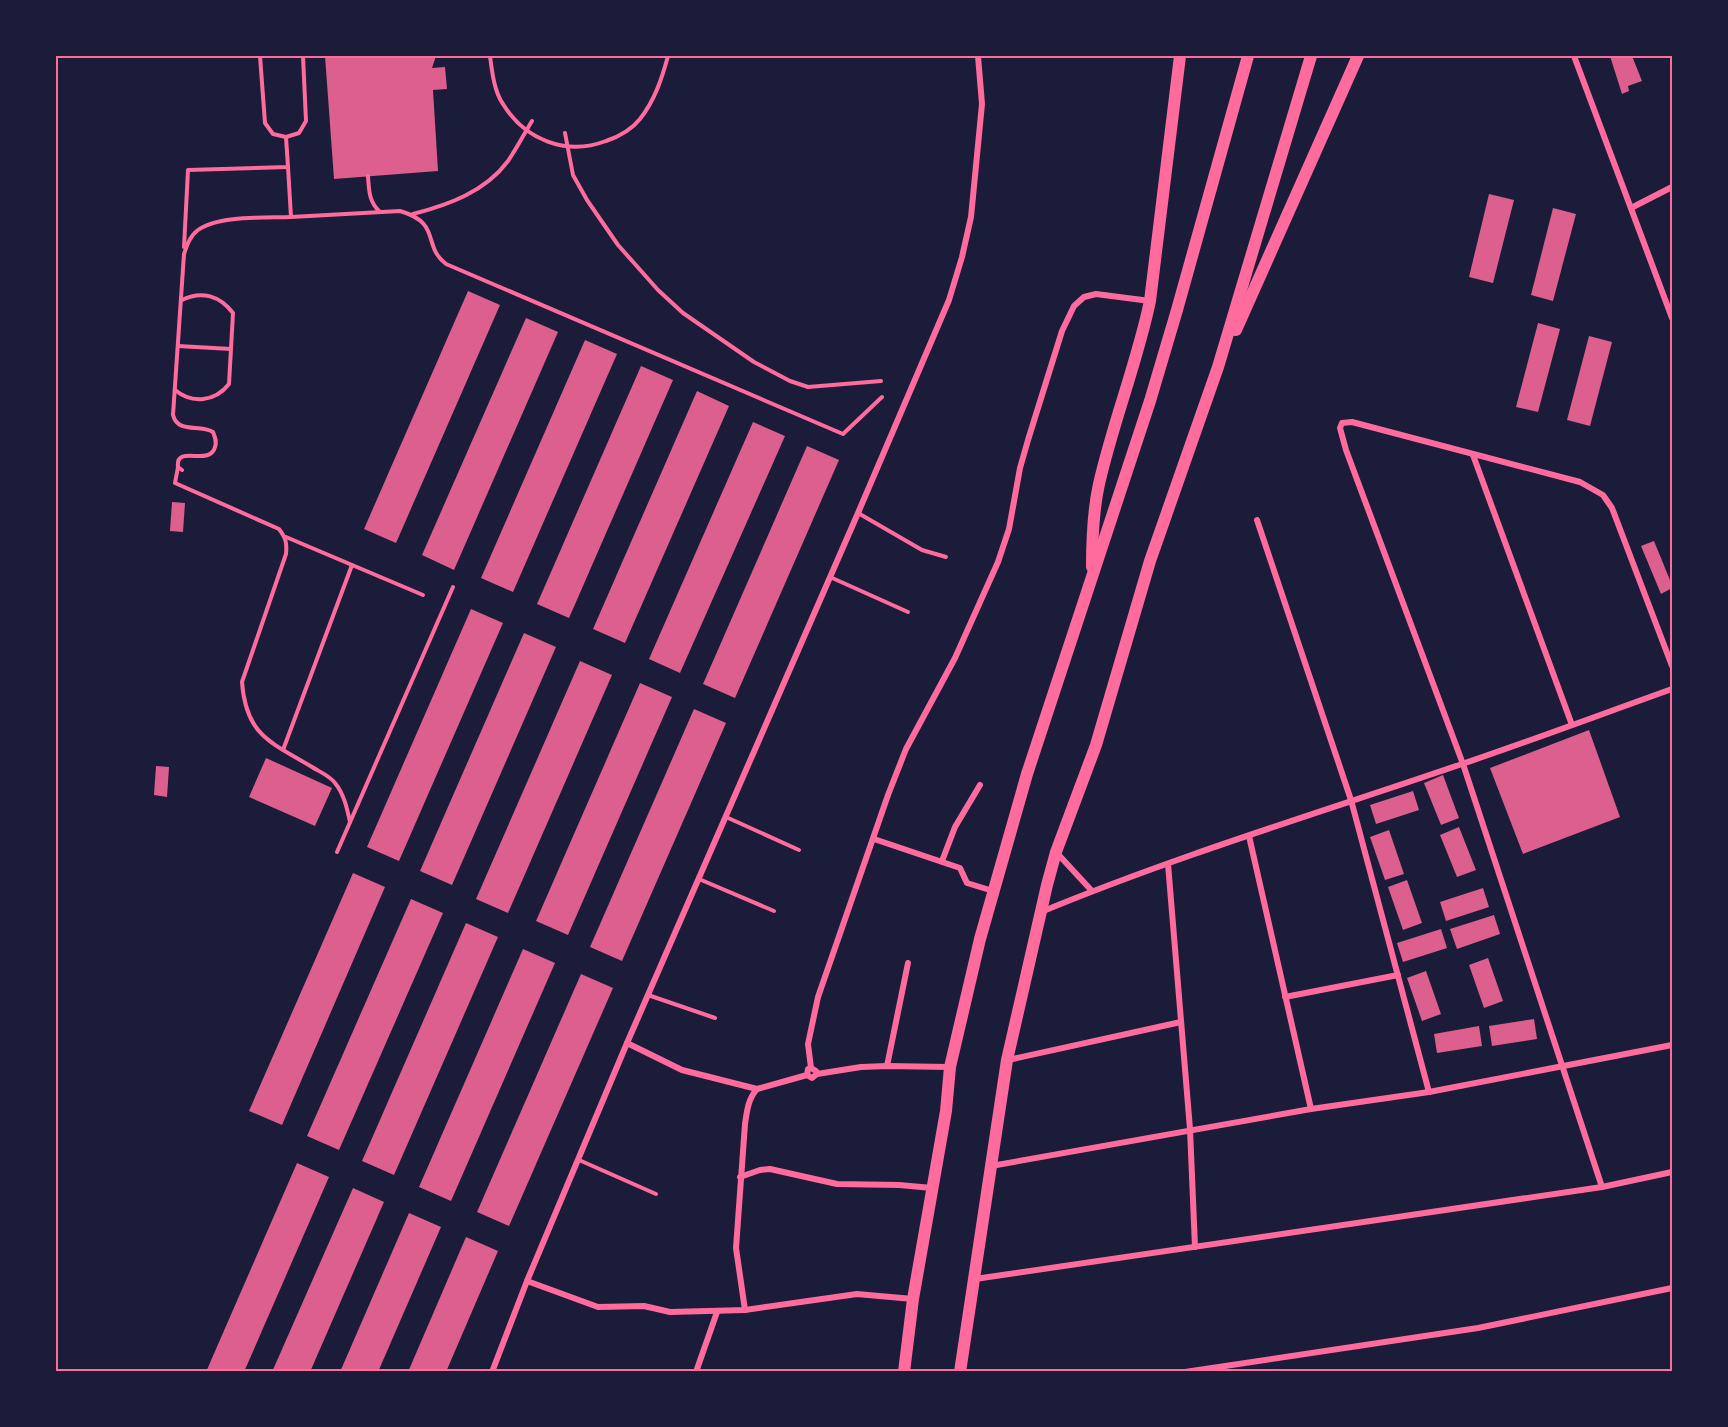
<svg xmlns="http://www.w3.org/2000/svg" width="1728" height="1427" font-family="Bitter,serif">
<rect width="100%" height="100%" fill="#1b1b3a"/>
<g fill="#dd5f8e">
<polygon points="325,56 436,56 432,68 445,67 447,89 433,90 438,171 334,179"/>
<polygon points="1610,56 1632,56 1642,81 1628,86 1629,91 1622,94"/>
<polygon points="1489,194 1514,200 1493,283 1469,277"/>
<polygon points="1553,208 1576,214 1553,301 1531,295"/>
<polygon points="468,291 500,305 396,543 364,529"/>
<polygon points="526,318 558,332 454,570 422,555"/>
<polygon points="1538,323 1560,329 1538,412 1516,407"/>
<polygon points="1589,336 1612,342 1590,426 1567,420"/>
<polygon points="585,340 617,354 513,592 481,578"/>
<polygon points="641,366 673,380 569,618 537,604"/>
<polygon points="697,391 729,406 625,643 593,629"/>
<polygon points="753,422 785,436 680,673 649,659"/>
<polygon points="807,446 839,460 735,698 703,684"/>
<polygon points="172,502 185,503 183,532 170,531"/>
<polygon points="1654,541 1672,585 1672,588 1661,594 1641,546"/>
<polygon points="471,609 503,623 399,861 367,847"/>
<polygon points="524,633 556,647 452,885 420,871"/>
<polygon points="580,661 612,675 508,913 476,899"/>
<polygon points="640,683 672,697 568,935 536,921"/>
<polygon points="694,709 726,723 622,961 590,947"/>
<polygon points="1589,730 1620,817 1523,854 1490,768"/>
<polygon points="266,758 332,788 315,826 249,797"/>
<polygon points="156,766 169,767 167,797 154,795"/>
<polygon points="1443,775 1459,818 1441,825 1424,783"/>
<polygon points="1413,791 1419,810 1376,824 1370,805"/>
<polygon points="1459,827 1476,870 1457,877 1440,835"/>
<polygon points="1389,830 1404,874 1385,880 1370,837"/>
<polygon points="353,873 385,887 282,1125 249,1111"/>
<polygon points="1407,880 1422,923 1403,930 1388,887"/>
<polygon points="1483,888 1489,907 1446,921 1440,902"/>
<polygon points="411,899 443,913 339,1150 307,1136"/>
<polygon points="1494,915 1500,934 1457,949 1450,929"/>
<polygon points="466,923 498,937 394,1175 362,1161"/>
<polygon points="1441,929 1447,948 1403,962 1397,943"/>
<polygon points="523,949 555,963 451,1201 419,1187"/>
<polygon points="1488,958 1503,1001 1484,1008 1469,965"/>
<polygon points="1426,971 1441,1014 1422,1021 1407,978"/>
<polygon points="581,974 613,988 509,1226 477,1212"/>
<polygon points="1534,1019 1537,1039 1492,1046 1489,1026"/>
<polygon points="1479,1026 1482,1046 1437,1053 1434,1034"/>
<polygon points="297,1163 329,1177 244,1372 206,1372"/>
<polygon points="353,1188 384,1202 310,1372 272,1372"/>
<polygon points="409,1213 441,1227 378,1372 340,1372"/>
<polygon points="466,1237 498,1251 446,1372 408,1372"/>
</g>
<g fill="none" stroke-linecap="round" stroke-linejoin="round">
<g stroke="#ff6b9d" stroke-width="4">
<polyline points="260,56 265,123 273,134 286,137 299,133 306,121 303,56"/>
<path d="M490,56c2,15 4,35 13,48 22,36 63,52 103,37 12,-4 26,-12 34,-22 15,-19 22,-41 28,-63"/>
<polyline points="565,133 573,175 587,200 618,245 658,290 683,313 754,362 790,381 808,387 881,381"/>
<path d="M288,167l3,50 109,-6c42,12 22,35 46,53l397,170 39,-37"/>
<path d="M368,176c1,15 1,26 12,36"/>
<path d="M413,214c35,-9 72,-22 95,-53 9,-13 16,-27 24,-40"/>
<polyline points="184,247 188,170 288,167 286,137"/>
<polyline points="178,346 231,349"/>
<path d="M175,390c17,14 40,12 54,-6l4,-71c-13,-17 -31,-23 -51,-13"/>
<path d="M178,467l-3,16 104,46c7,9 8,14 7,25l-44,128c4,54 29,60 70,85 8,5 18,9 23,16 9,11 12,25 15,39"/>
<path d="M182,470l-4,-3c-3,-23 32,0 37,-20 2,-6 0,-10 -2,-15 -14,-8 -35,2 -40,-17l11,-161c3,-9 6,-18 14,-24 20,-15 68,-12 93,-13"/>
<polyline points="858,513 922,550 946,557"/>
<polyline points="286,537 423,595"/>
<polyline points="830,577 908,612"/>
<polyline points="283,750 352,565"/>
<polyline points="726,817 799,850"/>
<polyline points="337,852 453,587"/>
<polyline points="699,879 774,911"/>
<polyline points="648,995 715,1018"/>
<polyline points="579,1160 656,1194"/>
</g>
<g stroke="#ff6b9d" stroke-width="6">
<polyline points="1574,56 1672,318"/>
<polyline points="1631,208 1672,187"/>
<polyline points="1473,455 1572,725"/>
<polyline points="1257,520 1351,800 1429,1092"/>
<polyline points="1249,836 1311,1109"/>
<polyline points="874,839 960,868 967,883 993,891"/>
<polyline points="1056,852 1092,891"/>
<polyline points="942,861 955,827 980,785"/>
<polyline points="1168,864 1190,1129 1195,1247"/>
<path d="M1041,912c138,-57 281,-100 421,-148 71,-24 140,-50 210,-75"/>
<polyline points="1285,997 1398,975"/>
<polyline points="627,1043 682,1070 757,1089"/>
<polyline points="1008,1060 1181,1022"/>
<polyline points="887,1066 908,963"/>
<polyline points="811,1068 808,1044 818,997 888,795 906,749 955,658 998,562 1009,529 1020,468 1028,440 1062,331 1074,306 1084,297 1096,294 1150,301"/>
<polyline points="817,1074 861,1067 887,1066 949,1067"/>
<polyline points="991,1166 1311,1109 1429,1092 1672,1045"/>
<polyline points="740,1177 760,1170 770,1169 837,1184 899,1185 932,1188"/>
<polyline points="1602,1187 1463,764 1346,450 1340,428 1342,423 1352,422 1580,482 1603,495 1612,508 1672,666"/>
<polyline points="975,1279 1602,1187 1672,1172"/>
<polyline points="527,1281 598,1307 644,1306 670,1312 745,1310 857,1294 913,1299"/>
<path d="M745,1310l-9,-62 9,-124c2,-13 3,-25 12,-35l50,-14 5,3 5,-4 -1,-3 -5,-3 -3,1 -1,6"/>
<polyline points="492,1372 527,1281 627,1043 858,513 949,300 962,257 971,217 982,104 978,56"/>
<polyline points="696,1372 717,1312"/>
<polyline points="1185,1372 1478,1328 1672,1288"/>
</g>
<g stroke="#ff6b9d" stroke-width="12">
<polyline points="1236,330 1358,56"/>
<path d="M1092,567c0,-28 1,-56 7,-83 14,-62 38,-121 51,-183l30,-245"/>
<polyline points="904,1372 913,1299 946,1111 950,1067 980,939 1027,774 1150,401 1177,310 1248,56"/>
<polyline points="960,1372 1007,1060 1047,885 1056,852 1096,745 1150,561 1218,367 1311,56"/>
</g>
</g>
<rect width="1728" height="1427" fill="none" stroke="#1b1b3a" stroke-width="114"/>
<rect x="57" y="57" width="1614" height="1313" fill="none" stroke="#ff6b9d" stroke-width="2"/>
</svg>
